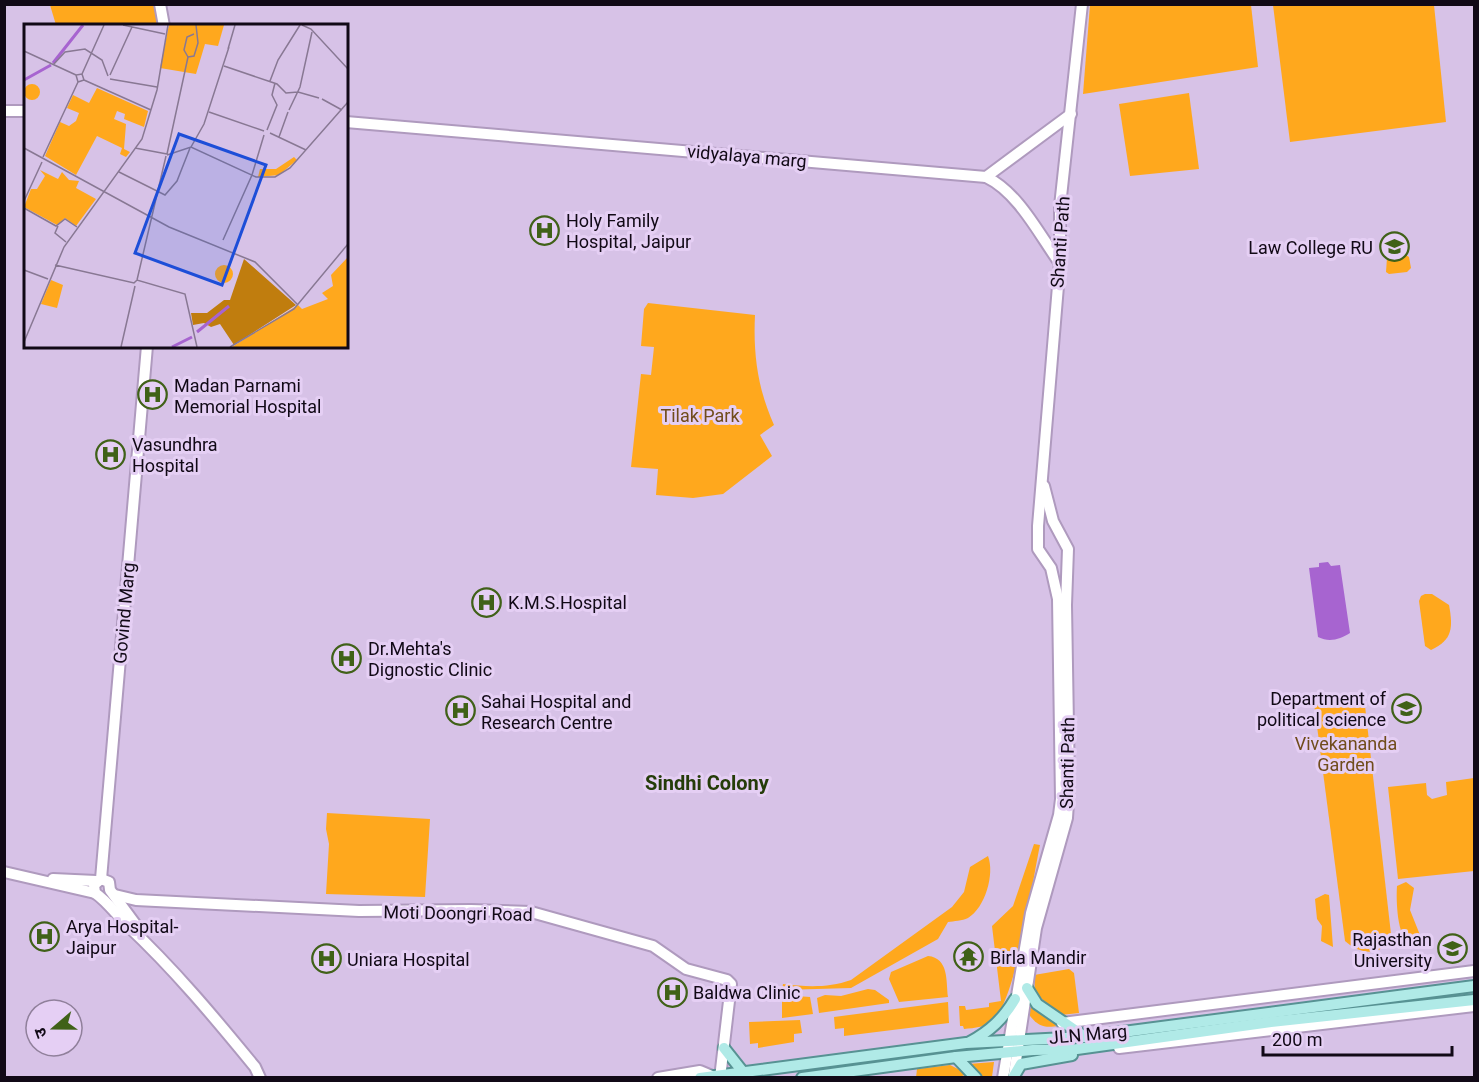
<svg xmlns="http://www.w3.org/2000/svg" width="1479" height="1082" font-family="Roboto,'Noto Sans Devanagari',sans-serif">
<rect width="100%" height="100%" fill="#d7c2e7"/>
<g fill="#ffa81d">
<polygon points="50,5 156,5 161,25 56,25"/>
<polygon points="1090,5 1251,5 1258,67 1083,94"/>
<polygon points="1273,5 1434,5 1446,122 1290,142"/>
<polygon points="1189,93 1199,169 1130,176 1119,104"/>
<polygon points="1406,255 1409,257 1411,268 1407,272 1389,274 1386,272 1387,258"/>
<path d="M648,303l107,12c-2,40 3,74 19,110l-14,10 12,21 -49,38 -30,4 -37,-3 2,-26 -27,-2 10,-93 10,1 3,-28 -13,-1 3,-37z"/>
<path d="M1425,594h7l17,11c4,22 4,35 -18,45l-6,-4 -6,-45 2,-5z"/>
<path d="M1364,697l27,237c-7,24 -31,21 -46,7l-31,-238z"/>
<polygon points="1474,778 1474,871 1398,879 1388,787 1426,783 1427,795 1432,799 1447,795 1446,782"/>
<polygon points="327,813 430,819 425,897 326,894 329,844 326,829"/>
<path d="M1034,844l6,1c-8,37 -23,151 -46,174 -8,8 -19,9 -30,10l-1,-3h-3l-1,-20h6l1,4 23,-3v-4l12,-2 -9,-75 21,-20z"/>
<path d="M988,856c7,18 -3,52 -20,62 -6,3 -14,3 -20,4l-10,17 -87,49 -69,2 1,-6c24,3 45,4 68,-4l101,-73 12,-15 6,-25z"/>
<path d="M1406,882l8,6 -4,22 10,25 -10,8c-13,-5 -14,-43 -13,-57z"/>
<polygon points="1325,894 1329,895 1333,947 1321,941 1322,926 1317,919 1315,899"/>
<path d="M928,956c21,2 18,25 20,41l-49,5 -10,-23 2,-7z"/>
<polygon points="1069,969 1074,973 1079,1013 1061,1015 1035,993 1034,975"/>
<polygon points="868,989 875,990 889,1000 889,1003 819,1013 817,998 825,995 841,996"/>
<polygon points="782,995 810,997 813,1014 782,1018"/>
<path d="M1030,1001l29,25c-14,2 -20,1 -29,-10z"/>
<polygon points="948,1002 949,1023 844,1036 844,1028 835,1029 834,1017"/>
<polygon points="800,1020 802,1033 794,1034 794,1042 758,1048 758,1043 750,1044 749,1022"/>
<polygon points="994,1062 992,1077 982,1077 968,1064"/>
<polygon points="950,1065 968,1074 959,1077 916,1078 917,1069"/>
</g>
<path fill="#a764d0" d="M1328,562l3,4 9,-1 10,68c-10,6 -20,10 -32,4l-9,-69 10,-1v-4z"/>
<g fill="none" stroke-linecap="round" stroke-linejoin="round">
<defs>
<g id="secondary">
<polyline points="160,4 164,26"/>
<polyline points="4,111 26,111"/>
<path d="M346,122l640,55c32,15 53,57 73,85"/>
<polyline points="986,177 1071,114"/>
<polyline points="4,872 95,893"/>
<polyline points="53,879 96,881"/>
<polyline points="101,879 147,346"/>
<path d="M101,879l-7,6 1,8c12,8 21,21 32,32 47,44 87,92 128,142l5,11"/>
<polyline points="101,879 109,882 110,890 141,932"/>
<polyline points="115,895 136,900 359,911 471,910 531,912 653,946 686,969 727,980 731,984 720,1078"/>
<polyline points="1062,1023 1474,971"/>
<polyline points="1119,1048 1474,1006"/>
<polyline points="1014,1074 1036,928 1067,818 1069,787 1066,605 1068,549 1053,521 1044,486"/>
<polyline points="658,1078 700,1071 712,1076"/>
<polyline points="1003,1078 1031,913 1059,815 1061,799 1058,599 1051,568 1038,549 1038,526 1060,262 1060,206 1082,4"/>
</g>
<g id="primary">
<polyline points="1027,988 1037,1004 1085,1037"/>
<path d="M970,1042c20,-11 33,-23 45,-43"/>
<polyline points="724,1048 743,1072"/>
<polyline points="956,1057 976,1078"/>
<polyline points="1014,1076 1021,1064 1072,1055"/>
<polyline points="700,1078 966,1043 1085,1037 1474,986"/>
<polyline points="802,1078 956,1057 1033,1050 1077,1049 1271,1022 1474,1000"/>
</g>
</defs>
<use href="#secondary" stroke="#af9abe" stroke-width="14"/>
<use href="#primary" stroke="#579293" stroke-width="14"/>
<use href="#secondary" stroke="#fff" stroke-width="10"/>
<use href="#primary" stroke="#b0eae7" stroke-width="10"/>
</g>
<defs>
<symbol id="hospital-ring" viewBox="-11 -11 22 22"><circle r="9.5" fill="#e5cff4" stroke="#406118" stroke-width="1.5"/><path d="M-5-5h3v3.5h4V-5h3V5h-3V1.5h-4V5h-3Z" fill="#406118"/></symbol>
<symbol id="university-ring" viewBox="-11 -11 22 22"><circle r="9.5" fill="#e5cff4" stroke="#406118" stroke-width="1.5"/><path d="M0-5L7-2L0 1L-7-2ZM-4 1L0 2.5L4 1V4Q0 6-4 4Z" fill="#406118"/></symbol>
<symbol id="temple-ring" viewBox="-11 -11 22 22"><circle r="9.5" fill="#e5cff4" stroke="#406118" stroke-width="1.5"/><path d="M0-6L5-2H3V0L6.5 2.5H4V6H1.5V3h-3V6H-4V2.5H-6.5L-3 0V-2H-5Z" fill="#406118"/></symbol>
</defs>
<g fill-rule="evenodd">
<use href="#hospital-ring" x="528" y="214" width="33" height="33"/>
<use href="#university-ring" x="1378" y="230" width="33" height="33"/>
<use href="#hospital-ring" x="136" y="378" width="33" height="33"/>
<use href="#hospital-ring" x="94" y="438" width="33" height="33"/>
<use href="#hospital-ring" x="470" y="586" width="33" height="33"/>
<use href="#hospital-ring" x="330" y="642" width="33" height="33"/>
<use href="#university-ring" x="1390" y="692" width="33" height="33"/>
<use href="#hospital-ring" x="444" y="694" width="33" height="33"/>
<use href="#hospital-ring" x="28" y="920" width="33" height="33"/>
<use href="#university-ring" x="1436" y="932" width="33" height="33"/>
<use href="#temple-ring" x="952" y="940" width="33" height="33"/>
<use href="#hospital-ring" x="310" y="942" width="33" height="33"/>
<use href="#hospital-ring" x="656" y="976" width="33" height="33"/>
</g>
<g text-anchor="middle" dominant-baseline="central" stroke-width="6" stroke-linejoin="round" paint-order="stroke">
<g font-size="18" fill="#110916" stroke="#e5cff4">
<text transform="translate(747 156) rotate(5)">vidyalaya marg</text>
<text transform="translate(1060 242) rotate(-86)">Shanti Path</text>
<text transform="translate(124 613) rotate(-85)">Govind Marg</text>
<text transform="translate(1067 763) rotate(-89)">Shanti Path</text>
<text transform="translate(458 913) rotate(1)">Moti Doongri Road</text>
<text transform="translate(1088 1034) rotate(-5)">JLN Marg</text>
</g>
<g font-size="18" fill="#110916" stroke="#e5cff4" text-anchor="start">
<text x="566" y="220">Holy Family<tspan x="566" dy="21">Hospital, Jaipur</tspan></text>
<text x="1373" y="247" text-anchor="end">Law College RU</text>
<text x="174" y="385">Madan Parnami<tspan x="174" dy="21">Memorial Hospital</tspan></text>
<text x="132" y="444">Vasundhra<tspan x="132" dy="21">Hospital</tspan></text>
<text x="508" y="602">K.M.S.Hospital</text>
<text x="368" y="648">Dr.Mehta's<tspan x="368" dy="21">Dignostic Clinic</tspan></text>
<text x="1386" y="698" text-anchor="end">Department of<tspan x="1386" dy="21">political science</tspan></text>
<text x="481" y="701">Sahai Hospital and<tspan x="481" dy="21">Research Centre</tspan></text>
<text x="66" y="926">Arya Hospital-<tspan x="66" dy="21">Jaipur</tspan></text>
<text x="1432" y="939" text-anchor="end">Rajasthan<tspan x="1432" dy="21">University</tspan></text>
<text x="990" y="957">Birla Mandir</text>
<text x="347" y="959">Uniara Hospital</text>
<text x="693" y="992">Baldwa Clinic</text>
</g>
<g font-size="18" fill="#704c1c" stroke="#e5cff4">
<text x="700" y="415">Tilak Park</text>
<text x="1346" y="743">Vivekananda<tspan x="1346" dy="21">Garden</tspan></text>
</g>
<g font-size="20" font-weight="bold" fill="#253c09" stroke="#e5cff4">
<text x="707" y="783">Sindhi Colony</text>
</g>
</g>
<g transform="translate(24 24)">
<rect width="324" height="324" fill="#d7c2e7"/>
<path d="M145,1h55l-6,21 -13,-2 -9,30 -36,-6zM0 68a8 8 0 1 1 16 0a8 8 0 1 1-16 0ZM73,64l51,23 -4,16 -20,-8 1,-5 -8,-3 -3,8 12,5 -2,25 6,3 -4,5 -6,-3 2,-6 -25,-12 -21,39 -31,-19 15,-34 9,4 7,-5 3,-8 -12,-5 6,-13 16,8zM270,133l3,3 -18,15 -21,2 2,-8h16zM16,146l18,9 4,-7 7,8 10,1 -3,7 20,11 -20,27 -11,-8 -8,7 -33,-18 7,-18h6l8,-13zM324,233v90h-116l66,-42 4,4 26,-10 -6,-6 11,-7 -2,-11zM191 250a9 9 0 1 1 18 0a9 9 0 1 1-18 0ZM27,256l12,5 -6,23 -16,-4z" fill="#ffa81d"/>
<path d="M220,235l52,46 -62,40 -14,-21 -9,3 -7,-4 -11,2 -2,-12h16l17,-13h6z" fill="#c07d0e"/>
<path fill="none" stroke="#a764d0" stroke-width="3" d="M29,39l30,-38M0,56l27,-15M173,308l32,-26M148,323l20,-10"/>
<path fill="none" stroke="#887893" stroke-width="1.5" d="M99,1l42,9M278,1l9,4 37,40M204,25l7,-24M0,27l52,24M164,33l6,-1 4,-13 -2,-18M29,41l12,-13 20,-3 17,11 6,16M200,42l53,18 9,9 12,-1 21,6M58,50l-6,1 2,7 6,-2 -2,-6 22,-49M86,51l22,-48M86,55l47,8M60,56l67,30M246,57l8,-21 22,-35M298,75l20,11M265,86l11,-23 12,-55M185,88l55,19M243,106l10,-25 -5,-10 3,-12M246,109l36,17M255,113l9,-25M167,123l13,-23 25,-77M0,124l145,79 86,35 42,42M111,124l32,6M143,130l21,-97 -4,-7 3,-13 7,-3M143,131l24,-8 65,30h19l15,-9 58,-66M19,133l35,-75M95,148l46,23 12,-14 13,-33M0,177l18,-39M0,184l32,18 9,-7 12,8M34,202l-3,7 11,9M199,216l29,-65 12,-40M31,241l79,18 3,-3 48,14 12,53M0,246l24,9M113,256l29,-124M0,318l40,-95 78,-108 15,-49 11,-65M97,323l14,-61M206,323l64,-38 54,-65"/>
<path fill="#1d4ed8" fill-opacity="0.15" stroke="#1d4ed8" stroke-width="3" d="M155,110l87,31 -44,120 -87,-32z"/>
<rect width="324" height="324" fill="none" stroke="#110916" stroke-width="3"/>
</g>
<rect width="1479" height="1082" fill="none" stroke="#110916" stroke-width="12"/>
<g transform="translate(54 1028) rotate(250)"><circle r="28" fill="#e5cff4" stroke="#90809b" stroke-width="1.5"/>
<path d="M0-4.5L10 22L0 15L-10 22Z" fill="#406118"/>
<text y="-9" font-size="16" font-weight="bold" text-anchor="middle" fill="#110916">उ</text>
</g>
<path d="M1263 1046v9h189v-9" fill="none" stroke="#110916" stroke-width="3"/>
<text x="1272" y="1046" font-size="18" fill="#110916" stroke="#e5cff4" stroke-width="4.5" paint-order="stroke">200 m</text>
</svg>
